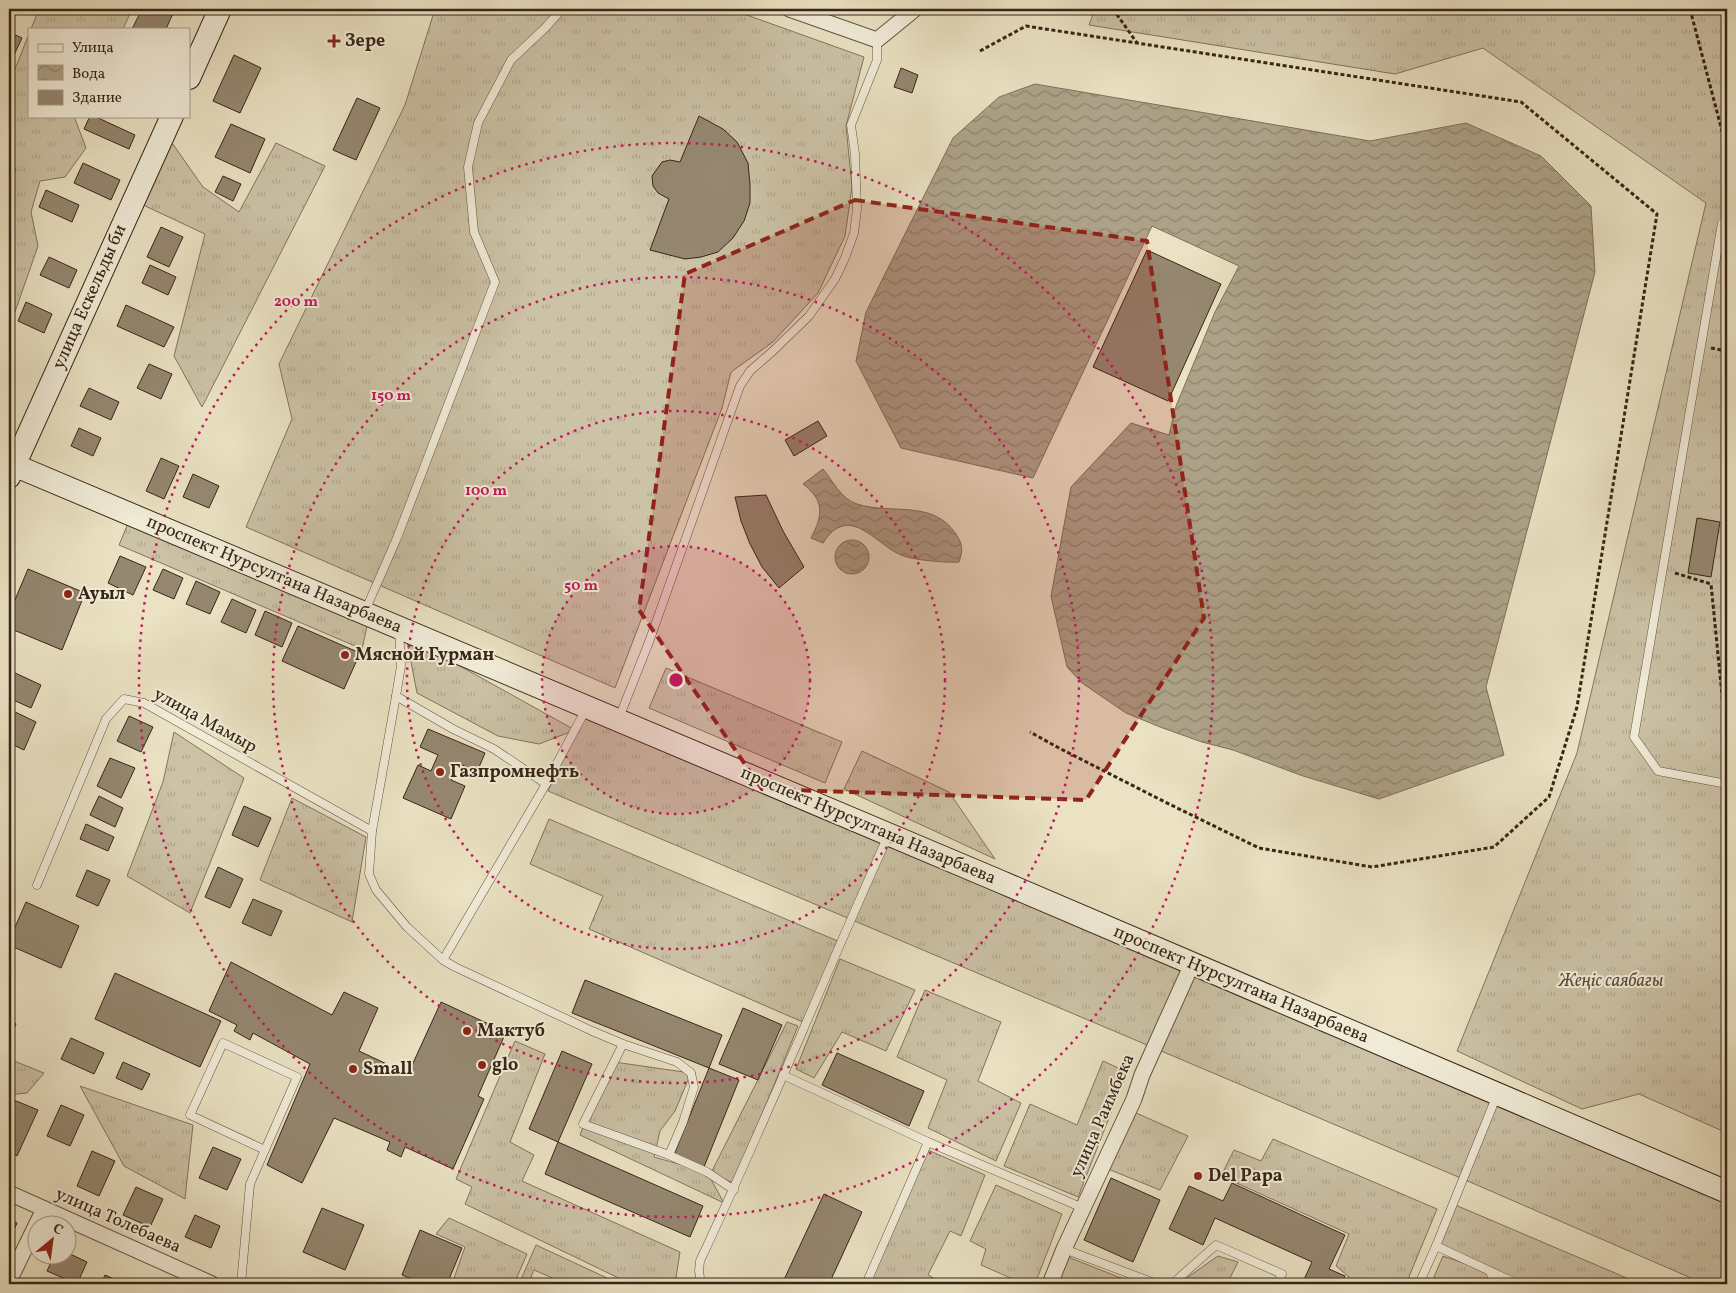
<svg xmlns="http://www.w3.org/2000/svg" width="1736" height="1293" font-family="Vollkorn,serif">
<defs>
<pattern id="grass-tufts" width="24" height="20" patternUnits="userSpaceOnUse" patternTransform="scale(1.25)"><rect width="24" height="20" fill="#ccc2a6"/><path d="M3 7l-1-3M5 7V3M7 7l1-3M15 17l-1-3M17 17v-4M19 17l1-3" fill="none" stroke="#b0a78e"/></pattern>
<pattern id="water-waves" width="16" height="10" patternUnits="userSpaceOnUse" patternTransform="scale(1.25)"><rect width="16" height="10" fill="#ada288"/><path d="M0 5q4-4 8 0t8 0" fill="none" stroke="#8e846e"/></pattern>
</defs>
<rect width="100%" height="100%" fill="#eae2c3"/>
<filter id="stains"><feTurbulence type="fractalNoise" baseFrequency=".004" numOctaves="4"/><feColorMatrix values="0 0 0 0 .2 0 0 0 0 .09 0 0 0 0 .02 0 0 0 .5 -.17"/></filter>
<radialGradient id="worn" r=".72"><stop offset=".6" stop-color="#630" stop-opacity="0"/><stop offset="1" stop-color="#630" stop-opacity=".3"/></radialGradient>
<g fill="url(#grass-tufts)" stroke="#82745e">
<polygon points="39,9 132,9 123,29 31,29"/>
<polygon points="435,9 730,9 864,57 846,126 852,187 845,236 818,293 773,342 731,372 722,408 615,688 246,527 292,419 279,364 405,105"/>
<polygon points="1095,9 1727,9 1727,1133 1639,1094 1582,1109 1457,1051 1577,753 1706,203 1483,48 1395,74 1089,25"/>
<polygon points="29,34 29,116 76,116 75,119 86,148 65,177 40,181 31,212 38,246 9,329 9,183 16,169 9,164 9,84"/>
<polygon points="170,140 203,187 239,212 276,143 325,166 202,407 174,356 205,234 141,204"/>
<polygon points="129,521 368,622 362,649 119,545"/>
<polygon points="406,636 575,730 539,744 498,736 417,693"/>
<polygon points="666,668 842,742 825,783 649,708"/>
<polygon points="587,708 1727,1192 1727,1284 1705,1284 1463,1179 548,791"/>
<polygon points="174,732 244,778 190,913 127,876 163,782"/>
<polygon points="862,751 949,792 995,859 844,789"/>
<polygon points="292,798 366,837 352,922 260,880"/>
<polygon points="549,819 840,942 805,1023 589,929 603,896 530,864"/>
<polygon points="840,959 915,990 886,1051 842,1032 814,1078 796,1069"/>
<polygon points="925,990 1001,1022 978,1081 1021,1103 996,1161 928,1128 947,1080 897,1057"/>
<polygon points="787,1022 798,1026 734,1183 710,1175"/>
<polygon points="515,1041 545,1054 510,1142 534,1155 522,1181 680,1252 675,1284 631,1284 465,1204 472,1187 456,1179"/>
<polygon points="9,1059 44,1073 27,1093 9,1095"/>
<polygon points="1103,1061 1127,1072 1078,1197 1004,1166 1030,1104 1077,1125"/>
<polygon points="614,1062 691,1073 675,1111 660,1131 654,1157 707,1172 724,1203 580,1135 600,1084"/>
<polygon points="80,1086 193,1125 185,1199 124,1166"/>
<polygon points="1125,1108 1188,1136 1160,1190 1103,1167"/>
<polygon points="1273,1139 1437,1209 1406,1284 1346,1284 1349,1277 1336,1266 1349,1234 1221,1176 1234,1150 1261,1161"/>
<polygon points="928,1150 985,1175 961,1236 950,1231 928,1275 935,1279 933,1284 868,1284"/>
<polygon points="996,1185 1062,1214 1035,1284 1024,1284 981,1265 986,1249 970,1241"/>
<polygon points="1453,1204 1615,1273 1640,1284 1519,1284 1436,1246"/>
<polygon points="449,1218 527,1254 514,1284 452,1284 465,1247 436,1234"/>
<polygon points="536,1245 620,1284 563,1284 564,1283 534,1270 528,1284 519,1284"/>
<polygon points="1218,1256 1238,1262 1227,1284 1178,1284"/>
<polygon points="1443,1256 1490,1272 1494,1284 1431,1284"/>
</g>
<polygon fill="#ccc2a6" stroke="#82745e" points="1068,1257 1136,1284 1058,1284"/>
<g fill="url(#water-waves)" stroke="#7e705a">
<polygon points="1035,84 1370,141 1466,123 1541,156 1591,206 1595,272 1486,687 1504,755 1379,799 1303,776 1233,750 1202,742 1160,727 1126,713 1082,683 1067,667 1051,596 1071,487 1131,423 1169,435 1176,406 1215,312 1239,266 1152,226 1033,478 901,448 856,361 866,312 953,138 999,97"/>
<path d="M823,469c10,12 18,30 34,35 34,11 76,-5 99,30 7,11 7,16 3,28 -13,1 -47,-2 -58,-7 -26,-11 -52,-53 -78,-12l-12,-5c12,-23 14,-37 -8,-54z"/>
<circle cx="852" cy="557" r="17"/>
</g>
<g fill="#958770" stroke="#382516">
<polygon points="142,9 175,9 166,29 132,29"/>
<polygon points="9,32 22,38 14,55 9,53"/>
<polygon points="234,55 261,68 240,113 213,101"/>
<polygon points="901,68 918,75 912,93 894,87"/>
<polygon points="357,98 380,108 356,160 333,150"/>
<polygon points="90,116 94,116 135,135 129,149 84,129"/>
<polygon points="699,116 723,129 737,142 748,163 750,184 750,203 744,221 733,238 718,252 701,257 685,259 650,250 669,199 658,193 653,186 652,176 662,162 670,160 680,162"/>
<polygon points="231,124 265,139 250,173 215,157"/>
<polygon points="83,163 120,180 111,200 74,183"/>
<polygon points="223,176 241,184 233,201 215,192"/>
<polygon points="46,190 79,205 72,222 39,207"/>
<polygon points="161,227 183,237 169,267 147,257"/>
<polygon points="1147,250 1221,284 1168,401 1093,367"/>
<polygon points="49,257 77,270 69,288 40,275"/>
<polygon points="150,265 176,277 168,295 142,283"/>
<polygon points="26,302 52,314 44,333 18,321"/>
<polygon points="126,305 174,327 164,347 117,326"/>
<polygon points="149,364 172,374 161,399 137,388"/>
<polygon points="89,388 119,402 111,420 80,406"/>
<polygon points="818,421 827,436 794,456 785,440"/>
<polygon points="79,428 101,438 93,456 71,446"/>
<polygon points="161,458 179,466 164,499 146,491"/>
<polygon points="193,474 219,486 209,508 183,497"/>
<polygon points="766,495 783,531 804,567 779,588 762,567 750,544 741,521 735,497"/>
<polygon points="1697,518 1720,522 1711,577 1688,573"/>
<polygon points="120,556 146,567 133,595 108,583"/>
<polygon points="28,569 85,593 62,650 9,628 9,614"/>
<polygon points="163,569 183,578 174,599 153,590"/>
<polygon points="196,581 220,592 210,614 186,604"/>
<polygon points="232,599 256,610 246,633 221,622"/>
<polygon points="265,611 292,623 282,647 255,635"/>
<polygon points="298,626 360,653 344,689 282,661"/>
<polygon points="13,672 41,685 31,708 9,698 9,682"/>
<polygon points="9,709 36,722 24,750 9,743"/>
<polygon points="129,716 153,727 141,752 117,741"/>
<polygon points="428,729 485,753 477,772 458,763 451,780 465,786 451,819 403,798 418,765 431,771 438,755 420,747"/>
<polygon points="110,758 135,768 121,798 97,786"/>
<polygon points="99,796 123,808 115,827 90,815"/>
<polygon points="244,806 271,818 258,847 232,835"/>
<polygon points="86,824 114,837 108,851 80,839"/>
<polygon points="218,867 243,879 230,908 205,897"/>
<polygon points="87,870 110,880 98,906 76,896"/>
<polygon points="253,899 282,911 271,936 242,923"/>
<polygon points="26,902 79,926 61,968 9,945 9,941"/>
<polygon points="231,962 332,1015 344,992 378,1008 359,1051 408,1074 441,1002 506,1032 478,1096 484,1099 453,1169 405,1147 401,1157 387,1150 390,1142 334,1118 302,1183 267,1165 310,1064 253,1033 250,1040 234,1031 237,1025 209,1011"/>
<polygon points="115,973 221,1021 200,1067 95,1019"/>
<polygon points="585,980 722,1035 709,1068 572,1013"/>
<polygon points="743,1008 782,1025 758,1080 719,1064"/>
<polygon points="9,1020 16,1024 9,1040"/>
<polygon points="71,1038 104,1053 94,1074 61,1059"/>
<polygon points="562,1051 592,1064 558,1142 529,1129"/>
<polygon points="837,1053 924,1091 909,1126 822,1085"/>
<polygon points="123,1062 150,1074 142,1090 116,1078"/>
<polygon points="709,1068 739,1080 704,1167 674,1155"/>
<polygon points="9,1098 38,1110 17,1156 9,1152"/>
<polygon points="61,1105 84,1115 70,1146 47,1136"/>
<polygon points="558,1142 703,1206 690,1237 545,1174"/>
<polygon points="213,1147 241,1159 227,1190 199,1178"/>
<polygon points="92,1151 115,1161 99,1196 77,1186"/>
<polygon points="1111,1178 1160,1200 1133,1262 1084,1240"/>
<polygon points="1232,1183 1345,1235 1329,1269 1345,1276 1341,1284 1302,1284 1312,1262 1215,1218 1203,1245 1169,1229 1189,1186 1223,1201"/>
<polygon points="136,1187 163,1199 150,1227 123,1215"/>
<polygon points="824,1194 862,1212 829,1284 782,1284"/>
<polygon points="322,1208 364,1225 345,1270 303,1252"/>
<polygon points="195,1215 220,1226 211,1248 185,1237"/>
<polygon points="9,1219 17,1223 9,1242"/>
<polygon points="420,1230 462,1248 447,1284 425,1284 402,1275"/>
<polygon points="68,1253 87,1262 77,1284 47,1271 54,1256 68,1256"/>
<polygon points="105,1275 125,1284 101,1284"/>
</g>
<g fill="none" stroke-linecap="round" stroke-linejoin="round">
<defs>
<g id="lane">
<polyline points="1722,223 1634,737 1658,771 1727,784"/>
<polyline points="365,611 397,538 495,282 474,232 468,167 478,123 511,60 545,28 562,9"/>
<polyline points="399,630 401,666 396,696 453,729 494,749 546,784 586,709"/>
<polyline points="396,696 372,831 369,874 376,890 407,927 443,960 455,967 592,1031 623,1044 677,1062 691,1073 694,1087 683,1122 669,1155 707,1172 734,1190"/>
<polyline points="619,718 649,642 740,386 750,371 773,351 809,316 835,279 845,258 854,233 857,209 855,154 851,125 877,60 877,40"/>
<polyline points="37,885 106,719 124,699 144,703 372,831"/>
<polyline points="443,960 546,784"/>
<polyline points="623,1044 583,1124 669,1155"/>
<polyline points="783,1075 928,1142 1083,1208"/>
<polyline points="1436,1246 1518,1284"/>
<polyline points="1064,1249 1157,1284"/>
<polyline points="1490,1272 1495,1284"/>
<polyline points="241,1284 250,1184 297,1077 223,1043 190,1115 265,1150"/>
<path d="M701,1284l-2,-13 1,-10c66,-140 124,-283 188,-425"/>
<polyline points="866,1284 928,1142"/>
<polyline points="1172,1284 1216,1245 1282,1274 1277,1284"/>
<polyline points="1419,1284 1436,1246 1497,1095"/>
</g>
<g id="street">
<polyline points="789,9 877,40 915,9"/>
<polyline points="9,1193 212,1284"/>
<polyline points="9,1281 44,1209"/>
<polyline points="1050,1284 1064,1249 1134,1099 1142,1075 1192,964"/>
</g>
<g id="secondary">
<polyline points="189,78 220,9"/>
<polyline points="9,463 999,881 1727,1192"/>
<polyline points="9,477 172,116"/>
</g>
</defs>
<use href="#lane" stroke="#645441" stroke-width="9"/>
<use href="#street" stroke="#645441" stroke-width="17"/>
<use href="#secondary" stroke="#382516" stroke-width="24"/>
<g stroke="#382516" stroke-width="3" stroke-dasharray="4 2.5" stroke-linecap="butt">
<polyline points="1113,9 1137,43"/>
<polyline points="1690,9 1727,150"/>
<polyline points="980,51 1026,26 1521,102 1657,214 1577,707 1549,797 1494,847 1372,867 1259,848 1165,802 1059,748 1030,732"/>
<polyline points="1711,348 1727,351"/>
<polyline points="1675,573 1711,584 1727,745"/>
</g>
<use href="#lane" stroke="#f1ecd8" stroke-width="8"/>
<use href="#street" stroke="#f1ecd8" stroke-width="15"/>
<use href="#secondary" stroke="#f1ecd8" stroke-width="22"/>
</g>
<path fill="#8f2418" fill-opacity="0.2" stroke="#8f2418" stroke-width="4" stroke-dasharray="10 6" stroke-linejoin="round" d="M855,200l292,41 57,377 -118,182 -324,-11 -123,-179 46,-336z"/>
<circle cx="676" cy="680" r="134" fill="#c2185b" fill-opacity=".12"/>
<g fill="none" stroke="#c2185b" stroke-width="2.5" stroke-dasharray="2.5 5">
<circle cx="676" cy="680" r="134"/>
<circle cx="676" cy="680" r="269"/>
<circle cx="676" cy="680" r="403"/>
<circle cx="676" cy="680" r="537"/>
</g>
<g fill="#8f2418" stroke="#f1ecd8" stroke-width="2">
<path d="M331.5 33.5h5v5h5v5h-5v5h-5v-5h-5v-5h5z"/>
<circle cx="68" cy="594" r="5"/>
<circle cx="345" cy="655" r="5"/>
<circle cx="440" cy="772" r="5"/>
<circle cx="467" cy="1031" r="5"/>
<circle cx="482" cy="1065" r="5"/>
<circle cx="353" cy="1069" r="5"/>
<circle cx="1198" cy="1176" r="5"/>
</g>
<g text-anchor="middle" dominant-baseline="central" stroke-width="4" stroke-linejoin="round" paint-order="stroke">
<g font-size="18" font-weight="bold" fill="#382516" stroke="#f1ecd8" text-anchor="start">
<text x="345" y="41">Зере</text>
<text x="78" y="594">Ауыл</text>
<text x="355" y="655">Мясной Гурман</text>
<text x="450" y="772">Газпромнефть</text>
<text x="477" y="1031">Мактуб</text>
<text x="492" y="1065">glo</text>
<text x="363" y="1069">Small</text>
<text x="1208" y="1176">Del Papa</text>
</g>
<g font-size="18" fill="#382516" stroke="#f1ecd8">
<text transform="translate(90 297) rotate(-66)">улица Ескельды би</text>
<text transform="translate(274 575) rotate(23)">проспект Нурсултана Назарбаева</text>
<text transform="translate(205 721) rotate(29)">улица Мамыр</text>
<text transform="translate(868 826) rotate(23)">проспект Нурсултана Назарбаева</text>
<text transform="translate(1241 985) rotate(23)">проспект Нурсултана Назарбаева</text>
<text transform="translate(1103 1116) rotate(-66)">улица Раимбека</text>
<text transform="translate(118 1221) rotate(24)">улица Толебаева</text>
</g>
<g font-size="18" font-style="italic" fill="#5d4c3a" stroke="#f1ecd8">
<text x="1611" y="981">Жеңіс саябағы</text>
</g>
</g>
<circle cx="676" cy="680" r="8" fill="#c2185b" stroke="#f1ecd8" stroke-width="2.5"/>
<g font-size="15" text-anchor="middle" font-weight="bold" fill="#c2185b" stroke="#f1ecd8" stroke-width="4" stroke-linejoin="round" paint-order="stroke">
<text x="296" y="306">200 m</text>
<text x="391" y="400">150 m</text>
<text x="486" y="495">100 m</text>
<text x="581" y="590">50 m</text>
</g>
<rect width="1736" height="1293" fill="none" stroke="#eae2c3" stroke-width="30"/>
<rect x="10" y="10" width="1716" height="1273" fill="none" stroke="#382516" stroke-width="2.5"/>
<rect x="15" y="15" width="1706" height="1263" fill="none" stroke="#382516"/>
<rect x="28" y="28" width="162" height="90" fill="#f1ecd8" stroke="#a79c8a"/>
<rect x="38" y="44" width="25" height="8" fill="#f1ecd8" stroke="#a79c8a"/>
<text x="72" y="52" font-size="15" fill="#382516">Улица</text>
<rect x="38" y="65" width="25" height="15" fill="url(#water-waves)" stroke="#a79c8a"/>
<text x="72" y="78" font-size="15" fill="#382516">Вода</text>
<rect x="38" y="90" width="25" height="15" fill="#958770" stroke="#a79c8a"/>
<text x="72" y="102" font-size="15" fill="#382516">Здание</text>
<g transform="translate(52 1240) rotate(29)"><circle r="24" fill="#f1ecd8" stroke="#a79c8a"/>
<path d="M0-4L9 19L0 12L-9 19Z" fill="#8f2418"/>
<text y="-8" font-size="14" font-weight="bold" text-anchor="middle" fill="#382516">С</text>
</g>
<rect width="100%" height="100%" filter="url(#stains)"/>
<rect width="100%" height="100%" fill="url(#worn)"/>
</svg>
